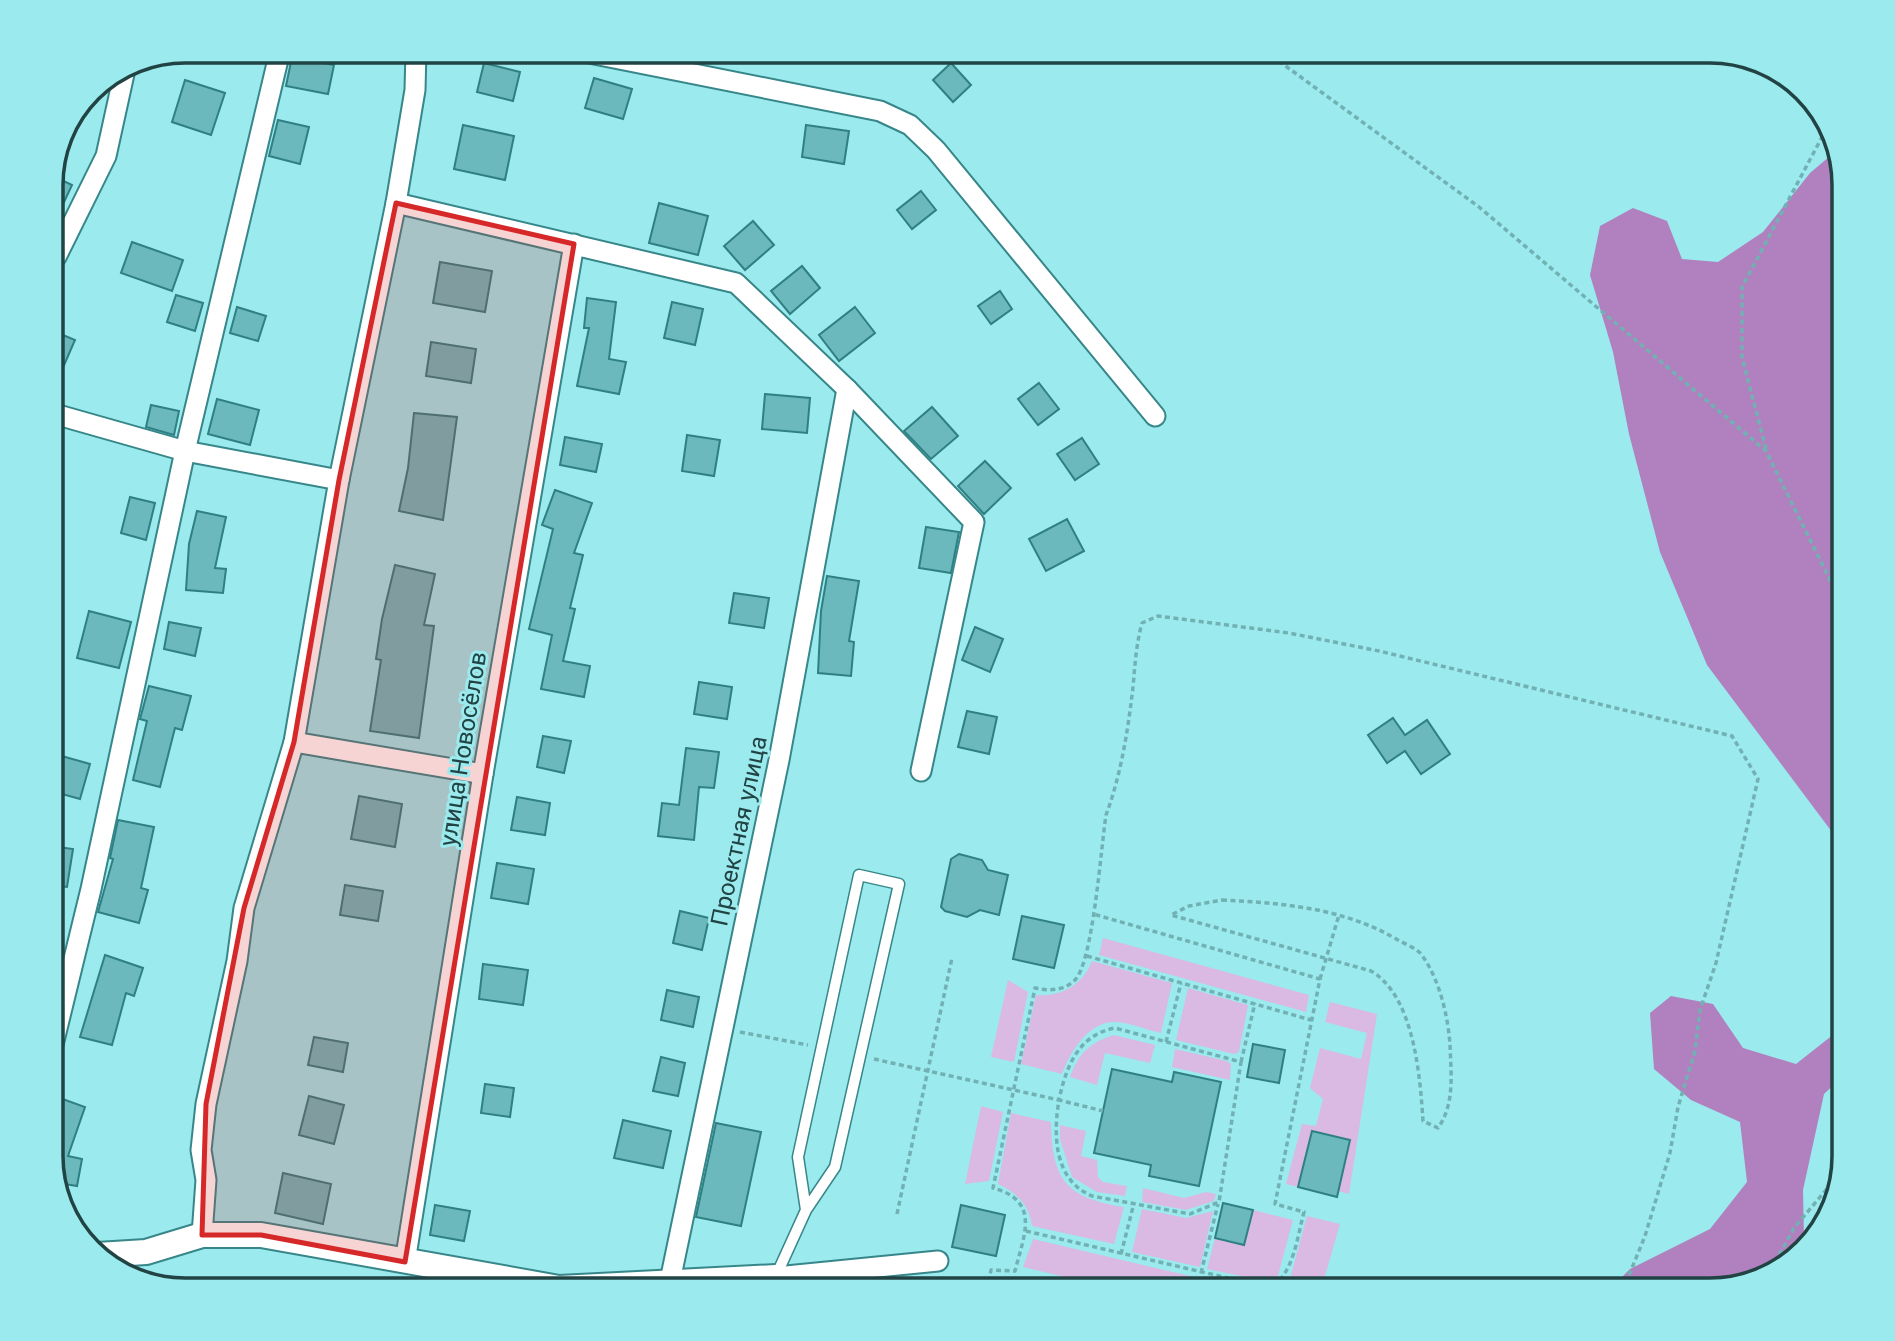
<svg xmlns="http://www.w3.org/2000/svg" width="1895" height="1341" font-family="Roboto,sans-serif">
<rect width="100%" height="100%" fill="#9beaed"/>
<g fill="#dabae3">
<polygon points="1103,938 1309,995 1306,1012 1099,955"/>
<path d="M1092,961l80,22 -11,50c-14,-3 -30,-10 -44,-11 -28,-2 -47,30 -55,52l-41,-10 15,-69c25,2 47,-10 56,-34z"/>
<polygon points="1008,980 1028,992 1014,1062 991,1057"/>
<polygon points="1188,988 1248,1005 1239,1052 1234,1054 1176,1040"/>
<polygon points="1330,1002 1377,1014 1349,1194 1338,1191 1350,1141 1313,1131 1298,1187 1286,1184 1302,1124 1316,1126 1323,1099 1310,1088 1320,1048 1361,1059 1367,1033 1325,1022"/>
<path d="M1114,1035l41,10 -5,18 -45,-10 -8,32 -27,-8c9,-24 19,-34 44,-42z"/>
<polygon points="1175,1049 1227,1061 1231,1064 1230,1080 1172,1067"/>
<polygon points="981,1106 1003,1112 989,1181 965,1184"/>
<path d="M1011,1113l40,9c1,59 16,76 73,85l-10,37 -82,-18c-3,-22 -15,-33 -34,-42z"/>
<polygon points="1060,1125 1086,1131 1081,1156 1097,1160 1098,1177 1103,1182 1127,1186 1125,1196 1097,1192 1072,1177 1060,1139"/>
<polygon points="1143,1188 1184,1198 1206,1192 1216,1194 1214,1201 1186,1210 1142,1202"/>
<polygon points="1142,1209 1186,1218 1213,1211 1200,1267 1132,1252"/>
<polygon points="1253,1210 1293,1220 1278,1276 1269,1282 1207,1269 1215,1238 1244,1245"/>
<polygon points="1307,1216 1340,1224 1321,1290 1279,1290 1289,1282"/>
<polygon points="1033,1239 1245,1289 1255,1290 1120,1290 1023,1267"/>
</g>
<g fill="#b180be">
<polygon points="1836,151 1844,184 1844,848 1707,665 1660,552 1629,434 1613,352 1590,275 1600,226 1633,208 1667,221 1682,259 1718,262 1763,232 1810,173"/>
<polygon points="1671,996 1713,1004 1743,1048 1796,1064 1834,1034 1844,1035 1844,1075 1824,1094 1803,1190 1804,1241 1809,1244 1770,1276 1711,1290 1609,1290 1630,1269 1710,1229 1747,1182 1740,1122 1691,1100 1654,1069 1650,1013"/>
</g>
<g fill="#6bb9bc" stroke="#2e8083" stroke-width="2">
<polygon points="292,57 334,65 328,94 286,86"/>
<polygon points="484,63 520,72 513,101 477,92"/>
<polygon points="951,63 971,85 953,102 933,80"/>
<polygon points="594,78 632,89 623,119 585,108"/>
<polygon points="185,80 225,93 211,135 172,122"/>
<polygon points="278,120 309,127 300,164 269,156"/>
<polygon points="463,125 514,136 505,180 454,169"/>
<polygon points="806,125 849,131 844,164 802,157"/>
<polygon points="51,175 72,185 51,230"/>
<polygon points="921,191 936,210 912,229 897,210"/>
<polygon points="659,203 708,216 698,255 649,243"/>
<polygon points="753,221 774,245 745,270 724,246"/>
<polygon points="132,242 183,260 172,291 121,273"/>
<polygon points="440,262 492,271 485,312 433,303"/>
<polygon points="802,266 820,288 790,314 771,291"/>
<polygon points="1000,291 1012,309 991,324 978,306"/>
<polygon points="176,295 203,303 195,331 167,322"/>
<polygon points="587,298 616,302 609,359 626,362 619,394 577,386 589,328 584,328"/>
<polygon points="672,302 703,309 695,345 664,338"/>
<polygon points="237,307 266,316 258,341 230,333"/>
<polygon points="855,307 875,333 839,361 819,335"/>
<polygon points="51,330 75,340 51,395"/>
<polygon points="431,342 476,349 471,383 426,376"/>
<polygon points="1039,383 1059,409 1038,425 1018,399"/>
<polygon points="765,394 810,398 807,433 762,429"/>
<polygon points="217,399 259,410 250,445 208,434"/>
<polygon points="151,405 179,411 174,435 146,427"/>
<polygon points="932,407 958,436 931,459 904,431"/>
<polygon points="414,413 457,417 443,520 399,511 408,468"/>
<polygon points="687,435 720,440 714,476 682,471"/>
<polygon points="565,437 602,444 596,472 560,465"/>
<polygon points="1082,438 1099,464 1075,480 1057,454"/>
<polygon points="985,461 1011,488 984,514 958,486"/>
<polygon points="555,490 592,503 574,553 583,555 570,608 575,609 563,661 590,666 584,697 541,689 552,635 529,629 553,529 542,525"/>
<polygon points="130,497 155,503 146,540 121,533"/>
<polygon points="197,511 226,517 215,568 226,569 223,593 186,590 189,544"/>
<polygon points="1067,519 1084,551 1046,571 1029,539"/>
<polygon points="926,527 959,532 951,573 919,568"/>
<polygon points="395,565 435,574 424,625 434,626 419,738 370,731 381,660 376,659 382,619"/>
<polygon points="827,576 859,581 849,641 854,642 851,676 818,673 821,611"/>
<polygon points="734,593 769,598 764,628 729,623"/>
<polygon points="89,611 131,622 119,668 77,658"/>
<polygon points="169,622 201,628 195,656 164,649"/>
<polygon points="975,627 1003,639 990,672 962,660"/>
<polygon points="699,682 732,687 727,719 694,714"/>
<polygon points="149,686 191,696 182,730 175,728 160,787 133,780 147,721 140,719"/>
<polygon points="967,711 997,717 989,754 958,747"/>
<polygon points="1393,718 1405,735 1427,720 1450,754 1421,774 1405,751 1387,763 1368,735"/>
<polygon points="543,736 571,741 564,773 537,767"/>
<polygon points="686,748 719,752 714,788 699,787 694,840 658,836 662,803 679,805"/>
<polygon points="51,753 90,764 80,799 51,791"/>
<polygon points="359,796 402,804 395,847 351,839"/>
<polygon points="517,797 550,803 545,835 511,830"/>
<polygon points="118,820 154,827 141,888 148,890 139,923 98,912 113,859 110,858"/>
<polygon points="51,846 73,849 67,887 51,885"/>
<polygon points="959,854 982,860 988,870 1008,875 999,915 980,910 967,917 945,911 941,907 951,859"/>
<polygon points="497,863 534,869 528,904 491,898"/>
<polygon points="345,885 383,891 378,921 340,915"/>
<polygon points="680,911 709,918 702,950 673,943"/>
<polygon points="1022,916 1064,925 1054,968 1013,959"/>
<polygon points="105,955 143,968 134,996 126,993 112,1045 80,1037"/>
<polygon points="483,964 528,970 523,1005 479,999"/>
<polygon points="667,990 699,997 693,1027 661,1020"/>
<polygon points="314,1037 348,1043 343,1072 308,1065"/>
<polygon points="1253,1044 1285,1050 1279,1083 1247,1077"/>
<polygon points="661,1057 685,1063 678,1096 653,1091"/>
<polygon points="1112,1069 1172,1082 1174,1072 1221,1082 1199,1186 1149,1176 1151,1165 1094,1153"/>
<polygon points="485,1084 514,1088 510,1117 481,1113"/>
<polygon points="309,1096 344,1105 334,1144 299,1135"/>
<polygon points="57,1097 85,1107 68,1156 82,1159 77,1186 59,1183 57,1188 51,1165 51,1114"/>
<polygon points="623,1120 671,1131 663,1168 614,1158"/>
<polygon points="716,1123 761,1132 741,1226 696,1217"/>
<polygon points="1312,1131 1350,1140 1337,1197 1298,1187"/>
<polygon points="283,1173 331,1184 323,1224 275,1213"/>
<polygon points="1223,1203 1253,1210 1244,1245 1215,1238"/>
<polygon points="435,1205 470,1211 464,1241 430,1235"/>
<polygon points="961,1205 1005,1215 996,1256 952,1247"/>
</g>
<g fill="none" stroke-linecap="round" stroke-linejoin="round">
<defs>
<polyline id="service" points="776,1276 806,1210 835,1167 899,884 859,875 798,1157 806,1210"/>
<g id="minor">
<polyline points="579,51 880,111 910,125 936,150 1155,416"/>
<polyline points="396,203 415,90 416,51"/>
<polyline points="51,255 56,257 106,156 124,74"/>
<polyline points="51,413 185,451 339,480"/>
<polyline points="294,742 483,774"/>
<polyline points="51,1053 91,889 185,451 280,51"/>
<polyline points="202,1235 206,1180 201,1150 206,1104 237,961 244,908 294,742 339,480 396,203 736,283 847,389 974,522 921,771"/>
<polyline points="405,1262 483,774 574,244"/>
<polyline points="776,1277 938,1261"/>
<polyline points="670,1281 779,760 847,389"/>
</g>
<polyline id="tertiary" points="97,1255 146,1252 202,1235 261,1235 559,1288 776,1277"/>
</defs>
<use href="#service" stroke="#37878a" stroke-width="13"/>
<use href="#minor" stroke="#37878a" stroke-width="23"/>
<use href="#tertiary" stroke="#37878a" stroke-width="28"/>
<g stroke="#72b1b3" stroke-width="3.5" stroke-dasharray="5 3.5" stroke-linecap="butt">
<polyline points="1265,51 1479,207 1766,451 1833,586 1839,669 1844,678"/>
<polyline points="1766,449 1742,357 1742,287 1829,124"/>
<path d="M1222,900c61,3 122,8 176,40 7,4 18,8 23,14 18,24 27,61 29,91 1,29 5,59 -12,83l-15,-7c-3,-46 -9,-125 -52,-150l-200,-56 18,-9z"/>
<polyline points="1087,956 1311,1020"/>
<polyline points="1320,979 1339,915"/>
<polyline points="740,1032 808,1045"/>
<polyline points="1166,1042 1181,983"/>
<path d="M874,1059l185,41c7,-33 19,-65 56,-72l126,34 -22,140 -29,12 -98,-18c-38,-16 -39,-60 -33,-96l44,11"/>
<polyline points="1241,1062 1255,1003"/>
<polyline points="897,1214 952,958"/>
<path d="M1026,1231l245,57c23,-16 26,-50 33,-76l-29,-8 45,-225 -227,-65"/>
<polyline points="1121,1254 1134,1203"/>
<polyline points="1201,1273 1218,1204"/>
<polyline points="1767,1277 1794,1228 1837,1177"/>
<polyline points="208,1290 212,1281"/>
<path d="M987,1290l4,-20 24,1c9,-36 26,-70 -22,-83l42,-200c14,3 29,3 40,-8 18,-18 26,-133 31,-165 15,-40 22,-85 27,-128 2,-22 3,-42 9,-64l16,-7 131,17 90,18 353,85 26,43 -42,184 -16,47 -5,41 -17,56 -8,46 -25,83 -22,54"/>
</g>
<use href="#service" stroke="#fff" stroke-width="10"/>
<use href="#minor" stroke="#fff" stroke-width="19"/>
<use href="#tertiary" stroke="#fff" stroke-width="24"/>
</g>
<path fill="#d62828" fill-opacity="0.2" stroke="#d62828" stroke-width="5" stroke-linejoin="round" d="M396,203l178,41 -169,1018 -144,-27h-59l4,-131 38,-196 50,-166 45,-262z"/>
<g text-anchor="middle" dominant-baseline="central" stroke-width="6" stroke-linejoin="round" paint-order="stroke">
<g font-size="24" fill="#224344" stroke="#9beaed">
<text transform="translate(463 749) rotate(-81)">улица Новосёлов</text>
<text transform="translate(739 831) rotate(-78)">Проектная улица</text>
</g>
</g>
<path d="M0 0H1895V1341H0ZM185 63H1710A122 122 0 0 1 1832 185V1156A122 122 0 0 1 1710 1278H185A122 122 0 0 1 63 1156V185A122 122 0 0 1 185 63Z" fill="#9beaed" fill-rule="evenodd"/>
<path fill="none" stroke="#224344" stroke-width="3.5" d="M185 63H1710A122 122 0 0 1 1832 185V1156A122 122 0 0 1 1710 1278H185A122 122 0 0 1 63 1156V185A122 122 0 0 1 185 63Z"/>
</svg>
